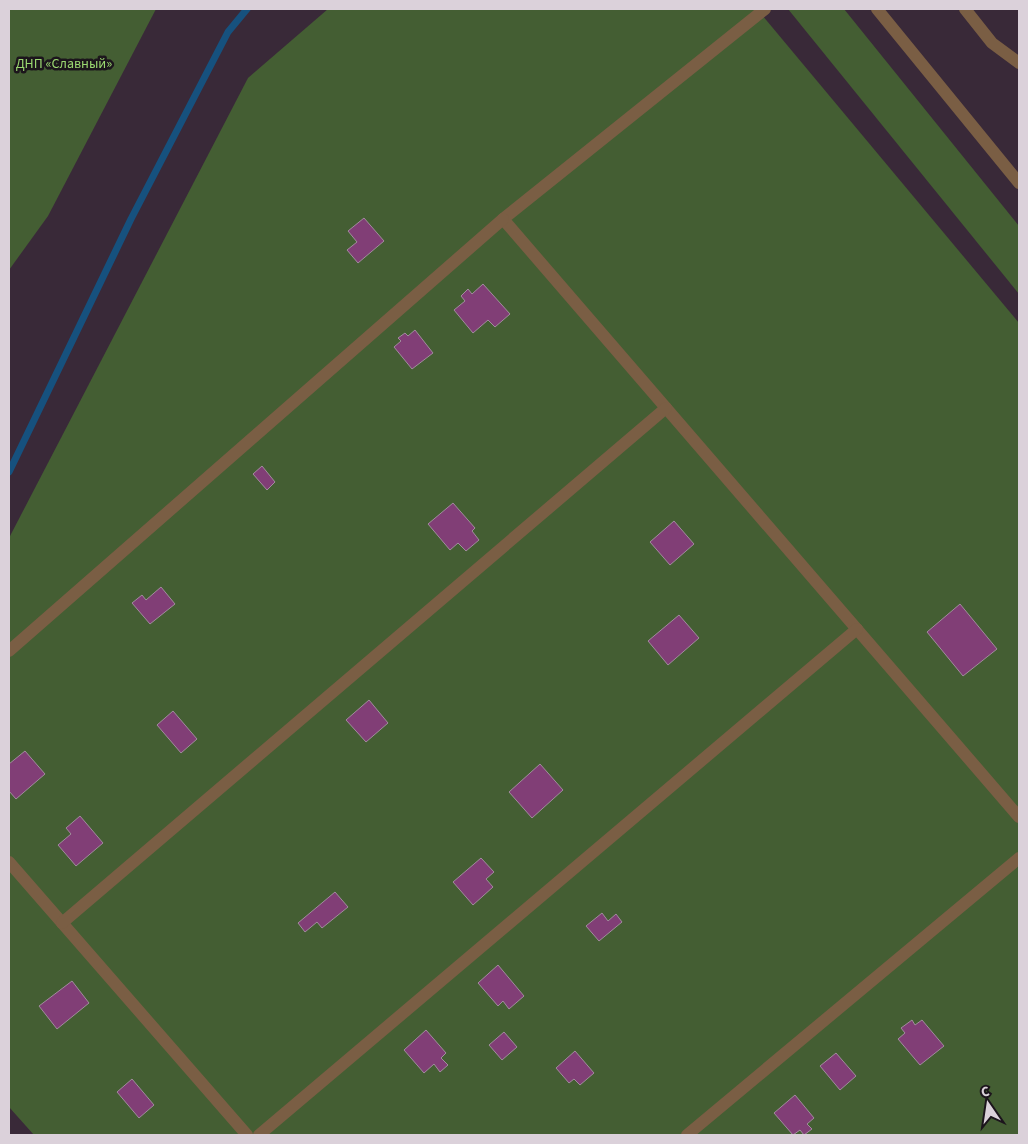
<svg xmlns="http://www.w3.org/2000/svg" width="1028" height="1144" font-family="'Source Sans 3',sans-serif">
<rect width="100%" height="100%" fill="#392938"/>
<g fill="#445e33">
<polygon points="9,9 156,9 48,216 9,270"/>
<polygon points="328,9 757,9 1019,323 1019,1135 34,1135 9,1107 9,538 248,78"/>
<polygon points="788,9 844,9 1019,226 1019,294"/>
</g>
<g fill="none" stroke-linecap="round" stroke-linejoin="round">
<polyline stroke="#16517e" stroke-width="7" points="9,472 131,219 228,32 247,9"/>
</g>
<g fill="#813e76" stroke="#a18c9d">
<polygon points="364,218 384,241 358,263 347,250 357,242 348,231"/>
<polygon points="483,284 510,314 495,327 488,320 473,333 454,310 465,301 461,296 468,289 472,294"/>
<polygon points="415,330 433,353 412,369 394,347 401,341 398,338 405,333 408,336"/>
<polygon points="262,466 275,482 267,490 253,474"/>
<polygon points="453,503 475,528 472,531 479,540 466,551 458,543 450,550 428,524"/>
<polygon points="674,521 694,544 670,565 650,542"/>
<polygon points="161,587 175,604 150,624 132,603 142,595 146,600"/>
<polygon points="960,604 997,649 963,676 927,632"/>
<polygon points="679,615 699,638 668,665 648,641"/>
<polygon points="369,700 388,723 366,742 346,720"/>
<polygon points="173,711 197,739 181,753 157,725"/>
<polygon points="25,751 45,774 16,799 9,791 9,764"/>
<polygon points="540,764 563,790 532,818 509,792"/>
<polygon points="80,816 103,843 76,866 58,845 71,834 66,828"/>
<polygon points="481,858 494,872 486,879 493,887 473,905 453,882"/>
<polygon points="335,892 348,907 322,928 317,922 305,932 298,923"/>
<polygon points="602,913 608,921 616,914 622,922 599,941 586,926"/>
<polygon points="498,965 524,996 509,1009 503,1001 498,1006 478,983"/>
<polygon points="72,981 89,1003 57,1029 39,1006"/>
<polygon points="912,1020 915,1025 922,1020 944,1046 920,1065 898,1039 905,1033 901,1028"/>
<polygon points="426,1030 446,1053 441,1058 448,1065 440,1072 434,1064 424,1073 404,1050"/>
<polygon points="504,1032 517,1047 502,1060 489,1045"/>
<polygon points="575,1051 594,1073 580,1085 574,1079 569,1083 556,1068"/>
<polygon points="836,1053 856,1076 840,1090 820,1066"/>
<polygon points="132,1079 154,1105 139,1118 117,1092"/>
<polygon points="795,1095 814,1118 807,1124 812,1129 804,1135 800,1130 793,1135 774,1113"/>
</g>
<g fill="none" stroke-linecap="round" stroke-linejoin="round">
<g stroke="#7a5e44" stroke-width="12">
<polyline points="765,9 503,219 1019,817"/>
<polyline points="877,9 1019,183"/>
<polyline points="965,9 992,43 1019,63"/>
<polyline points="9,651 503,219"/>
<polyline points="9,862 247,1135"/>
<polyline points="62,923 666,408"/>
<polyline points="259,1135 857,629"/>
<polyline points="687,1135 1019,858"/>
</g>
</g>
<g text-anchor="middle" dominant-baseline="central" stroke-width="5" stroke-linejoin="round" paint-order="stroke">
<g font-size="14" fill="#9ad770" stroke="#1c151c">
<text x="64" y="64">ДНП «Славный»</text>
</g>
</g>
<rect width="1028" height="1144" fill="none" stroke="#dbd1da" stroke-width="20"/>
<g transform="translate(988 1104) rotate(347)" stroke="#1c151c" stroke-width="4" paint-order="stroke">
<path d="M0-4L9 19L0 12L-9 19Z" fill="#dbd1da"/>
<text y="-8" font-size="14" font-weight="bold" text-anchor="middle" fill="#dbd1da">С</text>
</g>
</svg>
